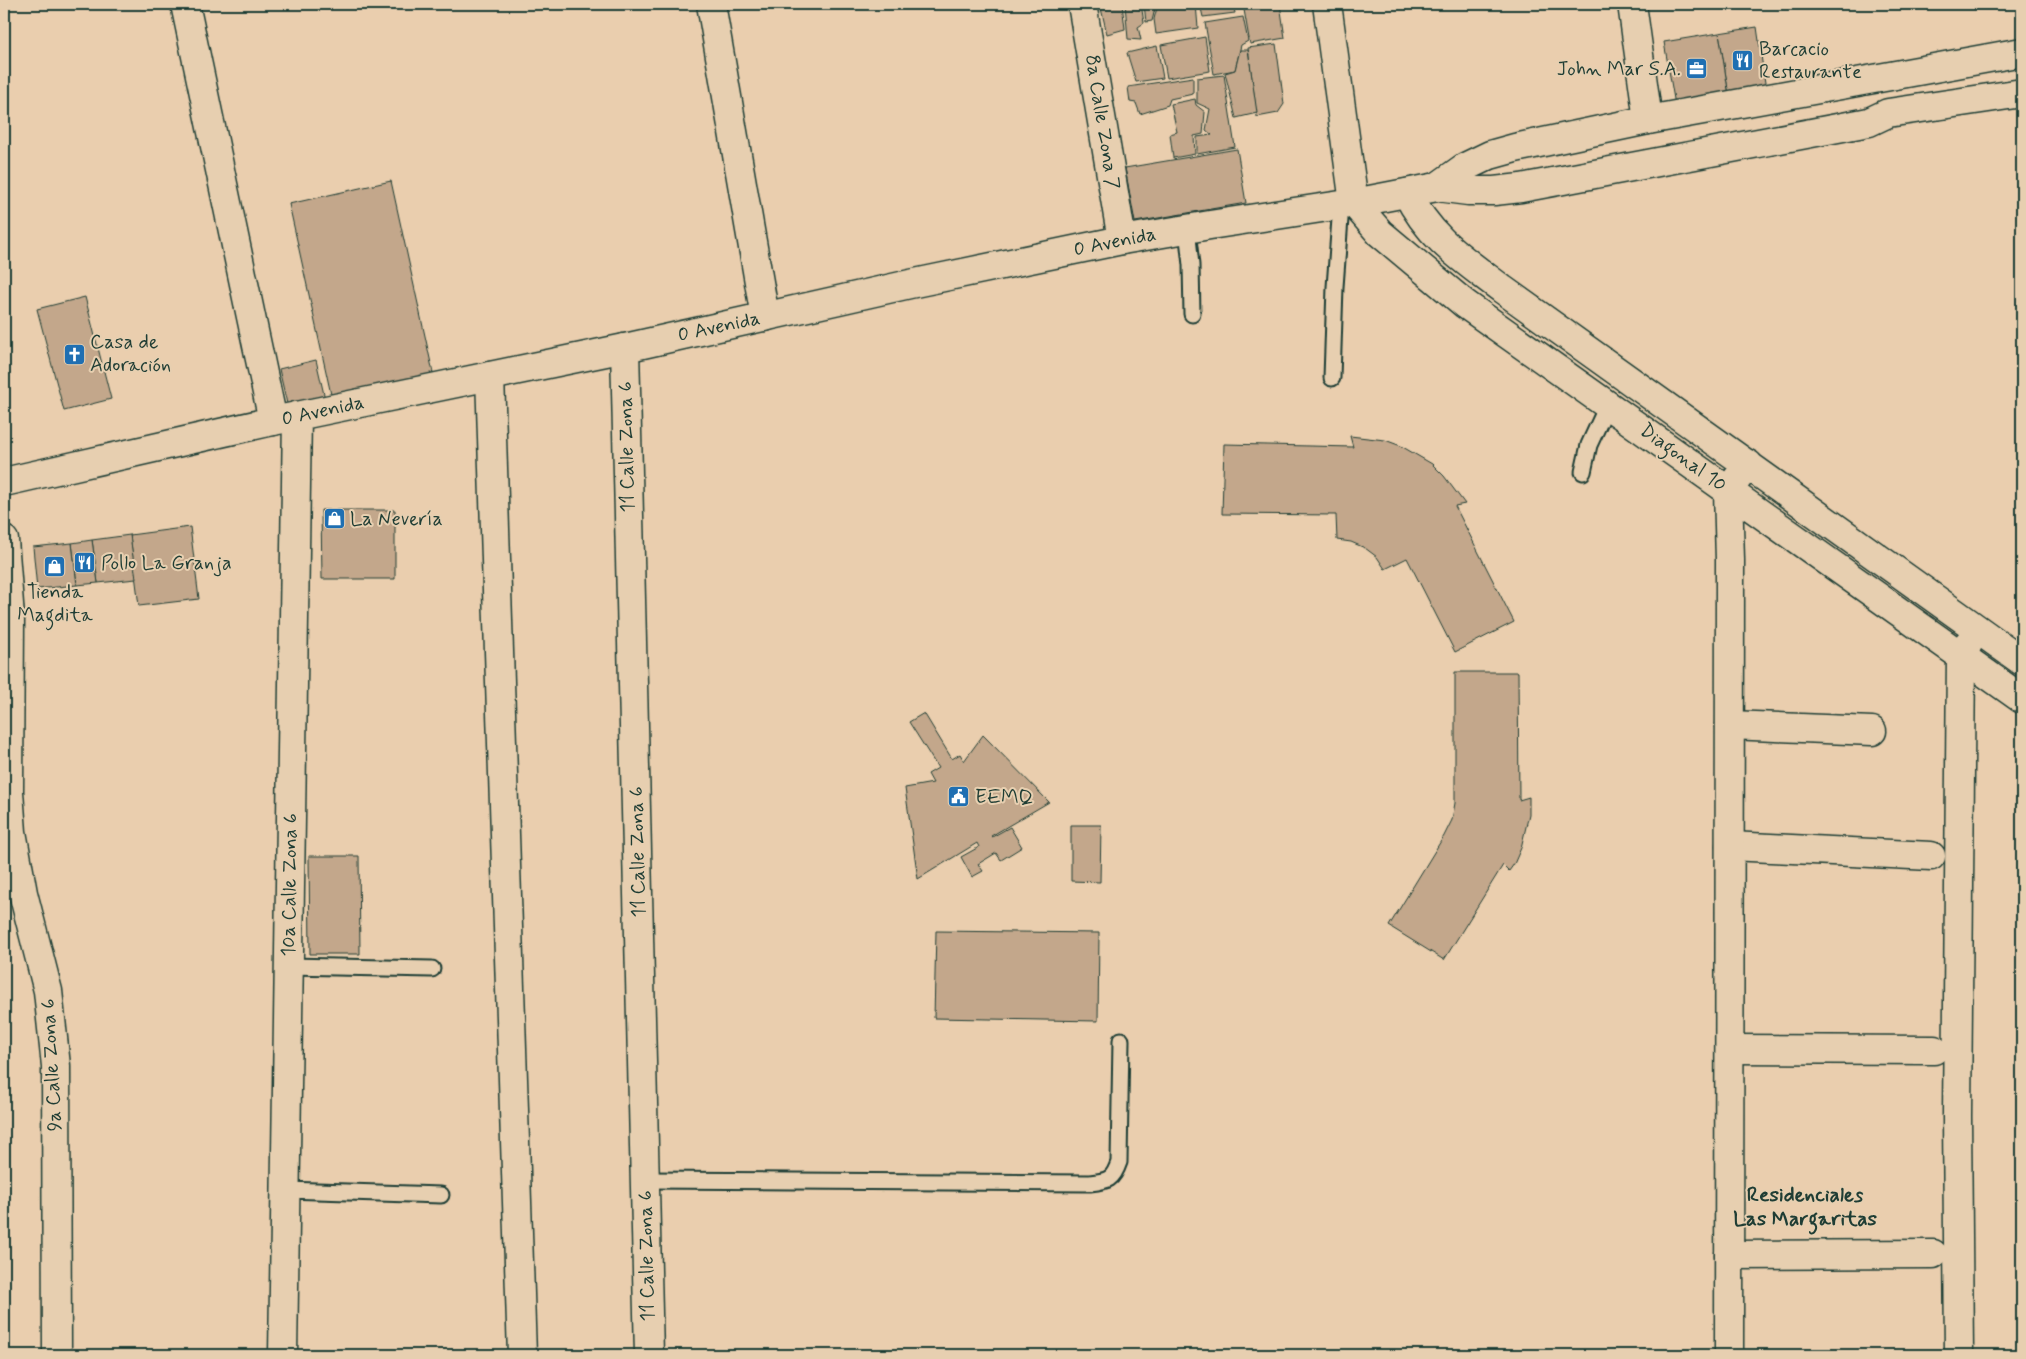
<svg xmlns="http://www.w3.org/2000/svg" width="2026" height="1359" font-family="Mynerve,sans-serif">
<rect width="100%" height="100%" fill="#eaceae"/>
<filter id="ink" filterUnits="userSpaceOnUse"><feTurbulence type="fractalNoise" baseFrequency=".02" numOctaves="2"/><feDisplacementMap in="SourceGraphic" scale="10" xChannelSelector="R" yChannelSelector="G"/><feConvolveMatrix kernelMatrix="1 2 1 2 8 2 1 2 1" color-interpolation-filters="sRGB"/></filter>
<g filter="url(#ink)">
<g fill="#c3a78b" stroke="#1f3d34">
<polygon points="1100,4 1122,4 1125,29 1107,34"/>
<polygon points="1125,4 1141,4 1144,23 1138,27 1141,40 1128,39"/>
<polygon points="1144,4 1156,4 1152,21 1146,22"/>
<polygon points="1158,4 1196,4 1198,28 1156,34 1154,19"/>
<polygon points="1200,4 1233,4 1235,13 1203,17"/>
<polygon points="1243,4 1280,4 1285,38 1250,44"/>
<polygon points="1243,17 1248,41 1241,45 1235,70 1214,74 1205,23"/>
<polygon points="1757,27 1766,90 1729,96 1719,33"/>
<polygon points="1719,33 1729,96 1675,105 1664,42"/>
<polygon points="1205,37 1210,71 1167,78 1161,45"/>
<polygon points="1276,44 1284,104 1278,113 1257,117 1248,48"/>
<polygon points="1157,46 1163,78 1136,82 1127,53"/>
<polygon points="1240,50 1248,50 1257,113 1236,118 1225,73 1235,70"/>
<polygon points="1224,75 1235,147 1197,154 1197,137 1212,135 1206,130 1210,109 1197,103 1197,78"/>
<polygon points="1193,77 1193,94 1170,99 1168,105 1140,114 1136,103 1130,102 1128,87"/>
<polygon points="1195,99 1196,105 1205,112 1203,134 1194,136 1195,154 1173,158 1170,134 1177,132 1171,104"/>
<polygon points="1237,149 1246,203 1135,222 1125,168"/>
<polygon points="391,181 434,377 332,399 289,204"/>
<polygon points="85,297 111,399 64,411 37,309"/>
<polygon points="316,360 325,399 288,408 279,369"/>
<polygon points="1350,436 1385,440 1401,446 1432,464 1444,476 1465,504 1455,506 1514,622 1455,652 1407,558 1385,569 1377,557 1365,548 1351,542 1337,540 1336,515 1222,514 1224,444 1353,447"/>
<polygon points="321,510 395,510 395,579 322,579"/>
<polygon points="190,527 199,599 139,606 130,535"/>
<polygon points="130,535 136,579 98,583 92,540"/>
<polygon points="92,540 98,583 77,585 72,543"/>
<polygon points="72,543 77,585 37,589 33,547"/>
<polygon points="1455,672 1518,672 1519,800 1529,797 1529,814 1521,848 1514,864 1509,871 1503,865 1444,960 1389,926 1444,836 1452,820 1455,803"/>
<polygon points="924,713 952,759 960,754 964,761 983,735 1049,802 991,836 992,837 1010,827 1022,847 1001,860 996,853 978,864 983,871 972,877 961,857 979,847 977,843 918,879 905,788 933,783 928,774 938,768 909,722"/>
<polygon points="1071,825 1101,825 1100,882 1071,881"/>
<polygon points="309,856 359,856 360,954 310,954"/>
<polygon points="936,931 1099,933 1098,1021 934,1018"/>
</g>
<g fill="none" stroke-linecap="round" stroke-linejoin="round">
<defs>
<g id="service">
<polyline points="1187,229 1191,265 1192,314"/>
<polyline points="1332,378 1335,287 1341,205"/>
<polyline points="1583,472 1589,445 1608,404"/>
<polyline points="289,966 432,969"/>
<path d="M646,1180l444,3c18,-2 23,-3 29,-21l2,-122"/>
<polyline points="286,1190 441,1195"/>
</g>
<g id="minor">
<polyline points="185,4 273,421"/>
<polyline points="711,4 765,317"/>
<polyline points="1082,4 1122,240"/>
<polyline points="1327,4 1354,203 1380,233 1465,304 2022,699"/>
<polyline points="1632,4 1648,120"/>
<path d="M1407,193c23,46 56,66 95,96l520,372"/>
<polyline points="625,348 649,1355"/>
<polyline points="490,376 522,1355"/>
<polyline points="4,540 10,617 9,792 12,832 23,893 48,991 56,1066 57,1355"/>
<polyline points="1730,725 1872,731"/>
<polyline points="1730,846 1931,856"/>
<polyline points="1730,1049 1934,1050"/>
<polyline points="1729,1255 1933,1254"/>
<polyline points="283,1355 297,416"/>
<polyline points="1729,1355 1730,560 1728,491 1748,464"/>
<polyline points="1959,1355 1957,1116 1961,654 1968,644"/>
</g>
<g id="tertiary">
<polyline points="1437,187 1465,167 1490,155 1515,148 1648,120 2022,52"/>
<polyline points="4,482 273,421 625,348 910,284 1122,240 1210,225 1354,203 1437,187 1468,191 1494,191 1521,188 1869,122 1888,113 2022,93"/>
</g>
</defs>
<use href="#service" stroke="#1f3d34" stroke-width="19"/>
<use href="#minor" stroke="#1f3d34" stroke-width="31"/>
<use href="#tertiary" stroke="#1f3d34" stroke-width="31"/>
<use href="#service" stroke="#e7cfb0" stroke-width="15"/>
<use href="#minor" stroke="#e7cfb0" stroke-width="28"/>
<use href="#tertiary" stroke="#e7cfb0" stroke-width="28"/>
</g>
</g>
<defs>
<symbol id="restaurant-square" viewBox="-11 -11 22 22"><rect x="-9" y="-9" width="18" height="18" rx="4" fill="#1f6fb2" stroke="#e7cfb0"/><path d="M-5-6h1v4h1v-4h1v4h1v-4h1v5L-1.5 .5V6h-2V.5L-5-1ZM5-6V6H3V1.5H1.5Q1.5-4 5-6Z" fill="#fff"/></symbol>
<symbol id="office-square" viewBox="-11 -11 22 22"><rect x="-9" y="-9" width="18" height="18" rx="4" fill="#1f6fb2" stroke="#e7cfb0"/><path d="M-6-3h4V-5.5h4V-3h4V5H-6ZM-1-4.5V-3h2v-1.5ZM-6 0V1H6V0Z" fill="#fff"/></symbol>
<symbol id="church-square" viewBox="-11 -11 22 22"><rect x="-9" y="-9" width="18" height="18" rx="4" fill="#1f6fb2" stroke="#e7cfb0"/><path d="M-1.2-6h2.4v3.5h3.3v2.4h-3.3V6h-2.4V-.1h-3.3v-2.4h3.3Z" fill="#fff"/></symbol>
<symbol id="shop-square" viewBox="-11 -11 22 22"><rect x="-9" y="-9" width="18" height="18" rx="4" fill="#1f6fb2" stroke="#e7cfb0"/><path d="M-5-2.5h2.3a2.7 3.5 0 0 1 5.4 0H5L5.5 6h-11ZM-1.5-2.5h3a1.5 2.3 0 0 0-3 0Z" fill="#fff"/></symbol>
<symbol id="civic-square" viewBox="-11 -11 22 22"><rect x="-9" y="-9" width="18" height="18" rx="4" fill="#1f6fb2" stroke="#e7cfb0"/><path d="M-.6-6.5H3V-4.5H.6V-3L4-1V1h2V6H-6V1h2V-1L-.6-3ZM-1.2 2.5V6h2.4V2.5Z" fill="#fff"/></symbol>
</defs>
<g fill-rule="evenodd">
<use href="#restaurant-square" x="1730" y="48" width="25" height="25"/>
<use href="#office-square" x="1684" y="56" width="25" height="25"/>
<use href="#church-square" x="62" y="342" width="25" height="25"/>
<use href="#shop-square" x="322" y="506" width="25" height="25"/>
<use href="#restaurant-square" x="72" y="550" width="25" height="25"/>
<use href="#shop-square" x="42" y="554" width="25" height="25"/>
<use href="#civic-square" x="946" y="784" width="25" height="25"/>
</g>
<g text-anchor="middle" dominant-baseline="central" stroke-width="4" stroke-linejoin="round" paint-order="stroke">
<g font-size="20" fill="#1f3d34" stroke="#e7cfb0" text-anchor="start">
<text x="1759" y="49">Barcacio<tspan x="1759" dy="23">Restaurante</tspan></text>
<text x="1681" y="69" text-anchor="end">John Mar S.A.</text>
<text x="90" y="342">Casa de<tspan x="90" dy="23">Adoración</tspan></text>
<text x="350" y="519">La Nevería</text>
<text x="101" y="563">Pollo La Granja</text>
<text x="55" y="592" text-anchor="middle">Tienda<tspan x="55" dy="23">Magdita</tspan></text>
<text x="975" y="797">EEMQ</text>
</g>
<g font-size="20" fill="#1f3d34" stroke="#e7cfb0">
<text transform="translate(1102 122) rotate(81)">8a Calle Zona 7</text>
<text transform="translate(1115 242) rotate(-11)">0 Avenida</text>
<text transform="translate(719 327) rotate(-12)">0 Avenida</text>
<text transform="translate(323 411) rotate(-12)">0 Avenida</text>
<text transform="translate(627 447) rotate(-91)">11 Calle Zona 6</text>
<text transform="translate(1683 458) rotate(36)">Diagonal 10</text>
<text transform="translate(638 852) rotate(-91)">11 Calle Zona 6</text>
<text transform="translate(290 885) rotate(-89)">10a Calle Zona 6</text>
<text transform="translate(52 1065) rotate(-93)">9a Calle Zona 6</text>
<text transform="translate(647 1256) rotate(-91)">11 Calle Zona 6</text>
</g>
<g font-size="21" font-weight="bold" fill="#1f3d34" stroke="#e7cfb0">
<text x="1805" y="1195">Residenciales<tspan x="1805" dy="24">Las Margaritas</tspan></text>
</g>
</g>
<rect width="2026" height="1359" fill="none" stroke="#e7cfb0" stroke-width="20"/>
<rect x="10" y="10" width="2006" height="1339" fill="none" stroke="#1f3d34" stroke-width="2" filter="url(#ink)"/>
</svg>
